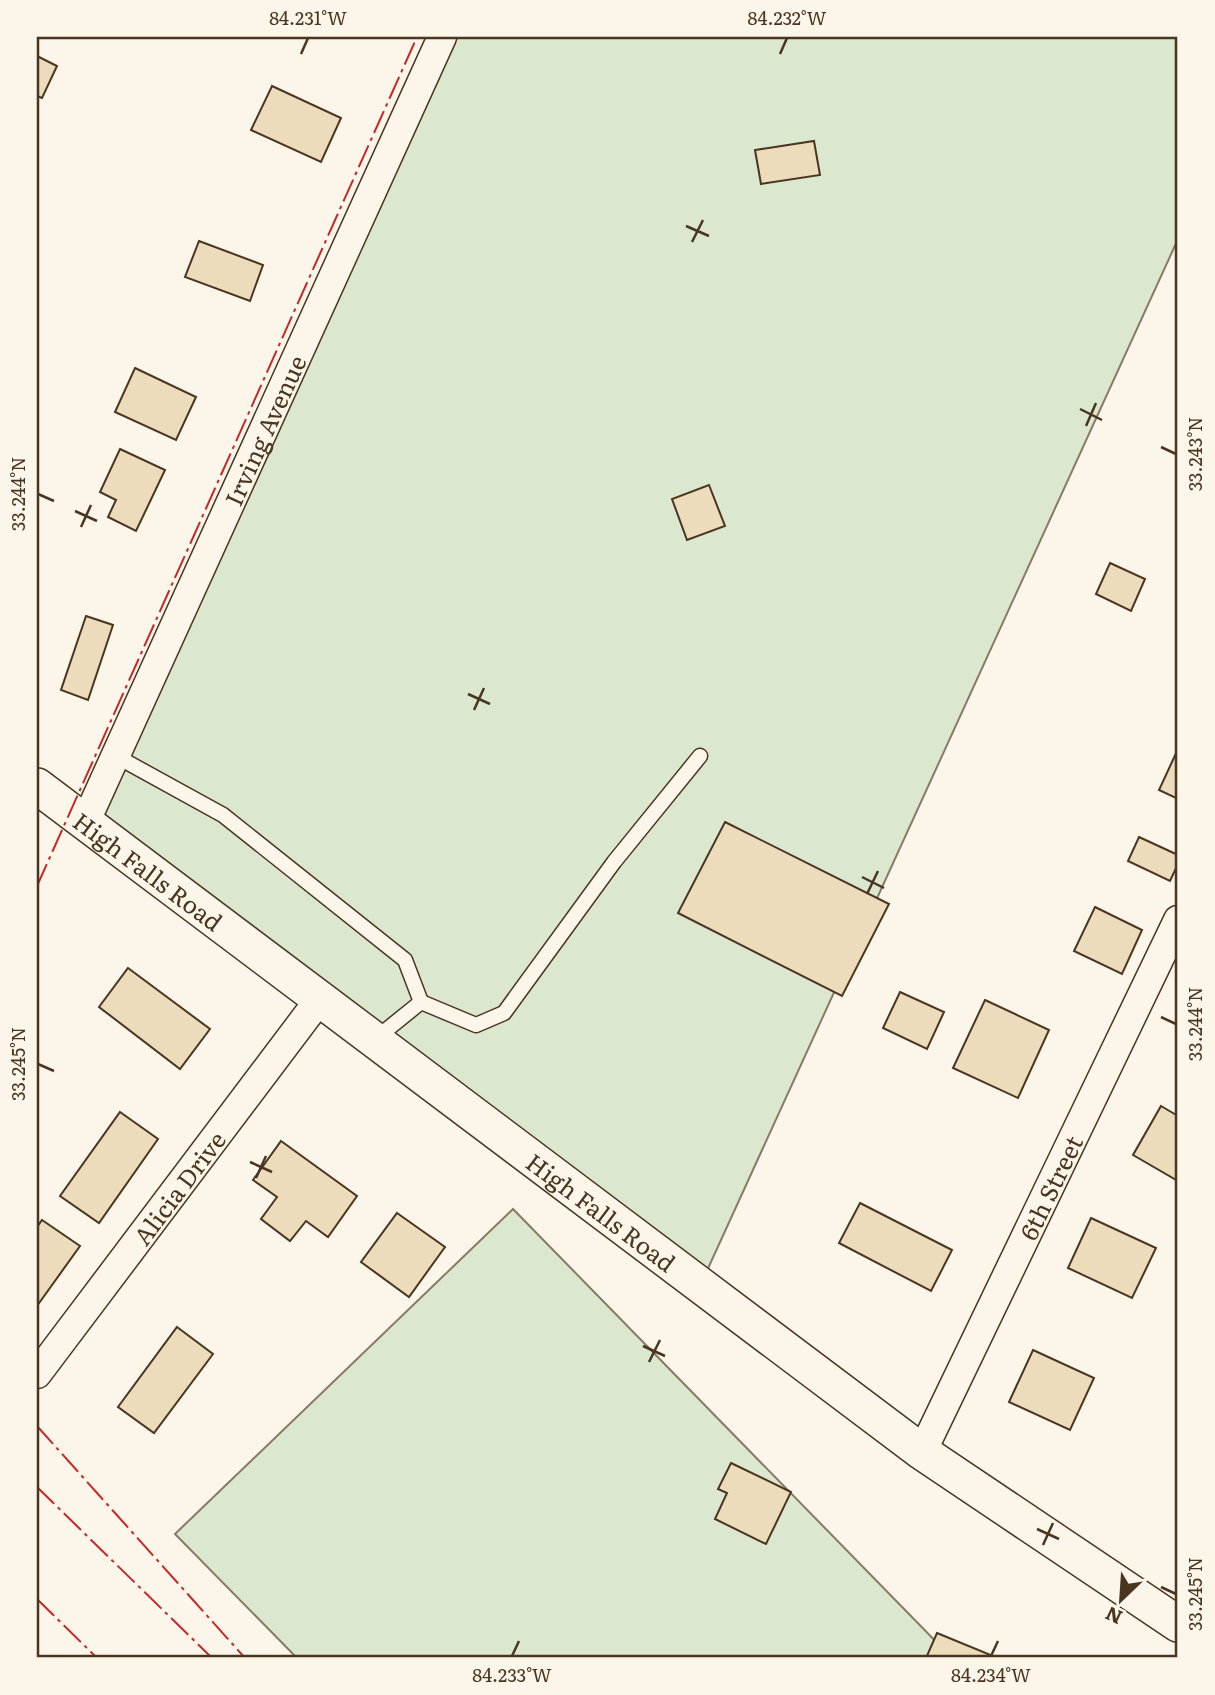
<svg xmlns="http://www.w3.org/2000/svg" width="1215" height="1695" font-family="Literata,serif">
<rect width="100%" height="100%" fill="#fbf6e9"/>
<g fill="#dce7d0" stroke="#887966" stroke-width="2">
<polygon points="443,37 1178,37 1178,239 705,1275 93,815"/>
<polygon points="513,1209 952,1658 297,1658 175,1534"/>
</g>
<g fill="#ecdcbc" stroke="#4a3520" stroke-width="2">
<polygon points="37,56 57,66 42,98 37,96"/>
<polygon points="272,86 341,118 321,162 251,130"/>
<polygon points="814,141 820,175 761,184 755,150"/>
<polygon points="199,241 263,265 250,301 185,277"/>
<polygon points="135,368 196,397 176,440 115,412"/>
<polygon points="120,449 165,470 136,531 108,517 116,500 100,492"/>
<polygon points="709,485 725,526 687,540 672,499"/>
<polygon points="1110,563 1145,579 1131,611 1096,594"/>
<polygon points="86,616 113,625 88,700 61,690"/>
<polygon points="1178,749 1178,799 1159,790"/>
<polygon points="725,822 889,904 842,996 678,913"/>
<polygon points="1139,837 1178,855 1178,864 1170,881 1128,861"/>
<polygon points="1095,907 1142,930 1122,974 1074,951"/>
<polygon points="128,968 210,1029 180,1069 99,1007"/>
<polygon points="900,992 944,1012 927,1049 883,1028"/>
<polygon points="985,1000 1049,1030 1018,1098 953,1068"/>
<polygon points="1161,1106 1178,1116 1178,1181 1133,1155"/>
<polygon points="120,1112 158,1139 99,1223 60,1196"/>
<polygon points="281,1141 357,1196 328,1237 306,1221 290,1241 261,1219 277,1197 253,1180"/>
<polygon points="860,1203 952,1250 931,1291 839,1243"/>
<polygon points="397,1213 445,1247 409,1297 361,1262"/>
<polygon points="1091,1218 1156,1248 1132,1298 1068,1268"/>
<polygon points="42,1220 80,1246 37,1306 37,1227"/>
<polygon points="177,1327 213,1354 154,1433 118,1407"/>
<polygon points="1033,1350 1094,1378 1070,1430 1009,1402"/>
<polygon points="731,1463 791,1492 766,1544 715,1519 727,1493 718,1489"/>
<polygon points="937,1633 993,1656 992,1658 926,1658"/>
</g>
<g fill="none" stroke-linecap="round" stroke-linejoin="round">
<defs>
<g id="service">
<polyline points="114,755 223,815 405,960 421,1002"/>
<polyline points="374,1040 421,1002 476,1025 504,1013 614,862 700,756"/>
</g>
<g id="minor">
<path id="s1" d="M85,823l357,-786"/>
<path id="s2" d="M37,1374l282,-374"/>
<path id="s3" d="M922,1452l256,-532"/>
</g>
<g id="tertiary">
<path id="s4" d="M37,786l885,666 256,172"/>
</g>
</defs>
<use href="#service" stroke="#4a3520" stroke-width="17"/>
<use href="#minor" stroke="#4a3520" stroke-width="31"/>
<use href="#tertiary" stroke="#4a3520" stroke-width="38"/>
<use href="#service" stroke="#fbf6e9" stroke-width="14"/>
<use href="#minor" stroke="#fbf6e9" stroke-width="28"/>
<use href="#tertiary" stroke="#fbf6e9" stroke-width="35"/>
<g stroke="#c62828" stroke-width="2" stroke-dasharray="24 5 3.5 5" stroke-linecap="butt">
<polyline points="37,886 417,37"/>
<polyline points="37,1426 245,1658"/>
<polyline points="37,1487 212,1658"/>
<polyline points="37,1599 97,1658"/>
</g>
</g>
<path fill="none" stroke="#4a3520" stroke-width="2.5" d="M301,54l7,-16M780,54l7,-16M686,226l23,10M692,242l11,-22M1080,409l22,11M1086,426l10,-23M1161,447l15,7M38,494l16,7M75,511l22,10M81,527l10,-22M468,694l22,10M474,710l10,-22M862,877l22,11M867,894l11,-23M1161,1017l15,7M38,1064l16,7M250,1162l22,10M256,1178l10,-22M643,1346l22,10M649,1362l11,-22M1037,1529l22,10M1043,1545l10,-22M1161,1587l15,7M512,1656l7,-15M991,1656l7,-15"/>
<g text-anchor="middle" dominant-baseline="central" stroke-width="5" stroke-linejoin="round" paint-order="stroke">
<g font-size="24" fill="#4a3520" stroke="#fbf6e9">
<text stroke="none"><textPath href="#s1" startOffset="432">Irving Avenue</textPath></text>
<text stroke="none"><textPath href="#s4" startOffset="140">High Falls Road</textPath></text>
<text stroke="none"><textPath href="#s3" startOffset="294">6th Street</textPath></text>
<text stroke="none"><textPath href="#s2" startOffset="234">Alicia Drive</textPath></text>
<text stroke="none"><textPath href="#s4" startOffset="707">High Falls Road</textPath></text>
</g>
</g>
<rect width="1215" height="1695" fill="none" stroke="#fbf6e9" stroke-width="77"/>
<g transform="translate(1121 1600) rotate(205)" stroke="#fbf6e9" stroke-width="5" paint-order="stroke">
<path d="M0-5L12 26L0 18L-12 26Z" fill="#4a3520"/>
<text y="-10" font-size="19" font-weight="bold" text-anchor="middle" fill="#4a3520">N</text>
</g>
<rect x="38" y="38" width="1138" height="1618" fill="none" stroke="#4a3520" stroke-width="2.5"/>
<g font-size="18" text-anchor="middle" fill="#4a3520">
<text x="308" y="25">84.231°W</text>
<text x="787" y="25">84.232°W</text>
<text transform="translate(1196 454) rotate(-90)" y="6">33.243°N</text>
<text transform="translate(19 494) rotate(-90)" y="6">33.244°N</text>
<text transform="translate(1196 1024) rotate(-90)" y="6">33.244°N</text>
<text transform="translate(19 1064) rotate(-90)" y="6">33.245°N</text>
<text transform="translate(1196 1594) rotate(-90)" y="6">33.245°N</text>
<text x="512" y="1682">84.233°W</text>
<text x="991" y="1682">84.234°W</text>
</g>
</svg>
